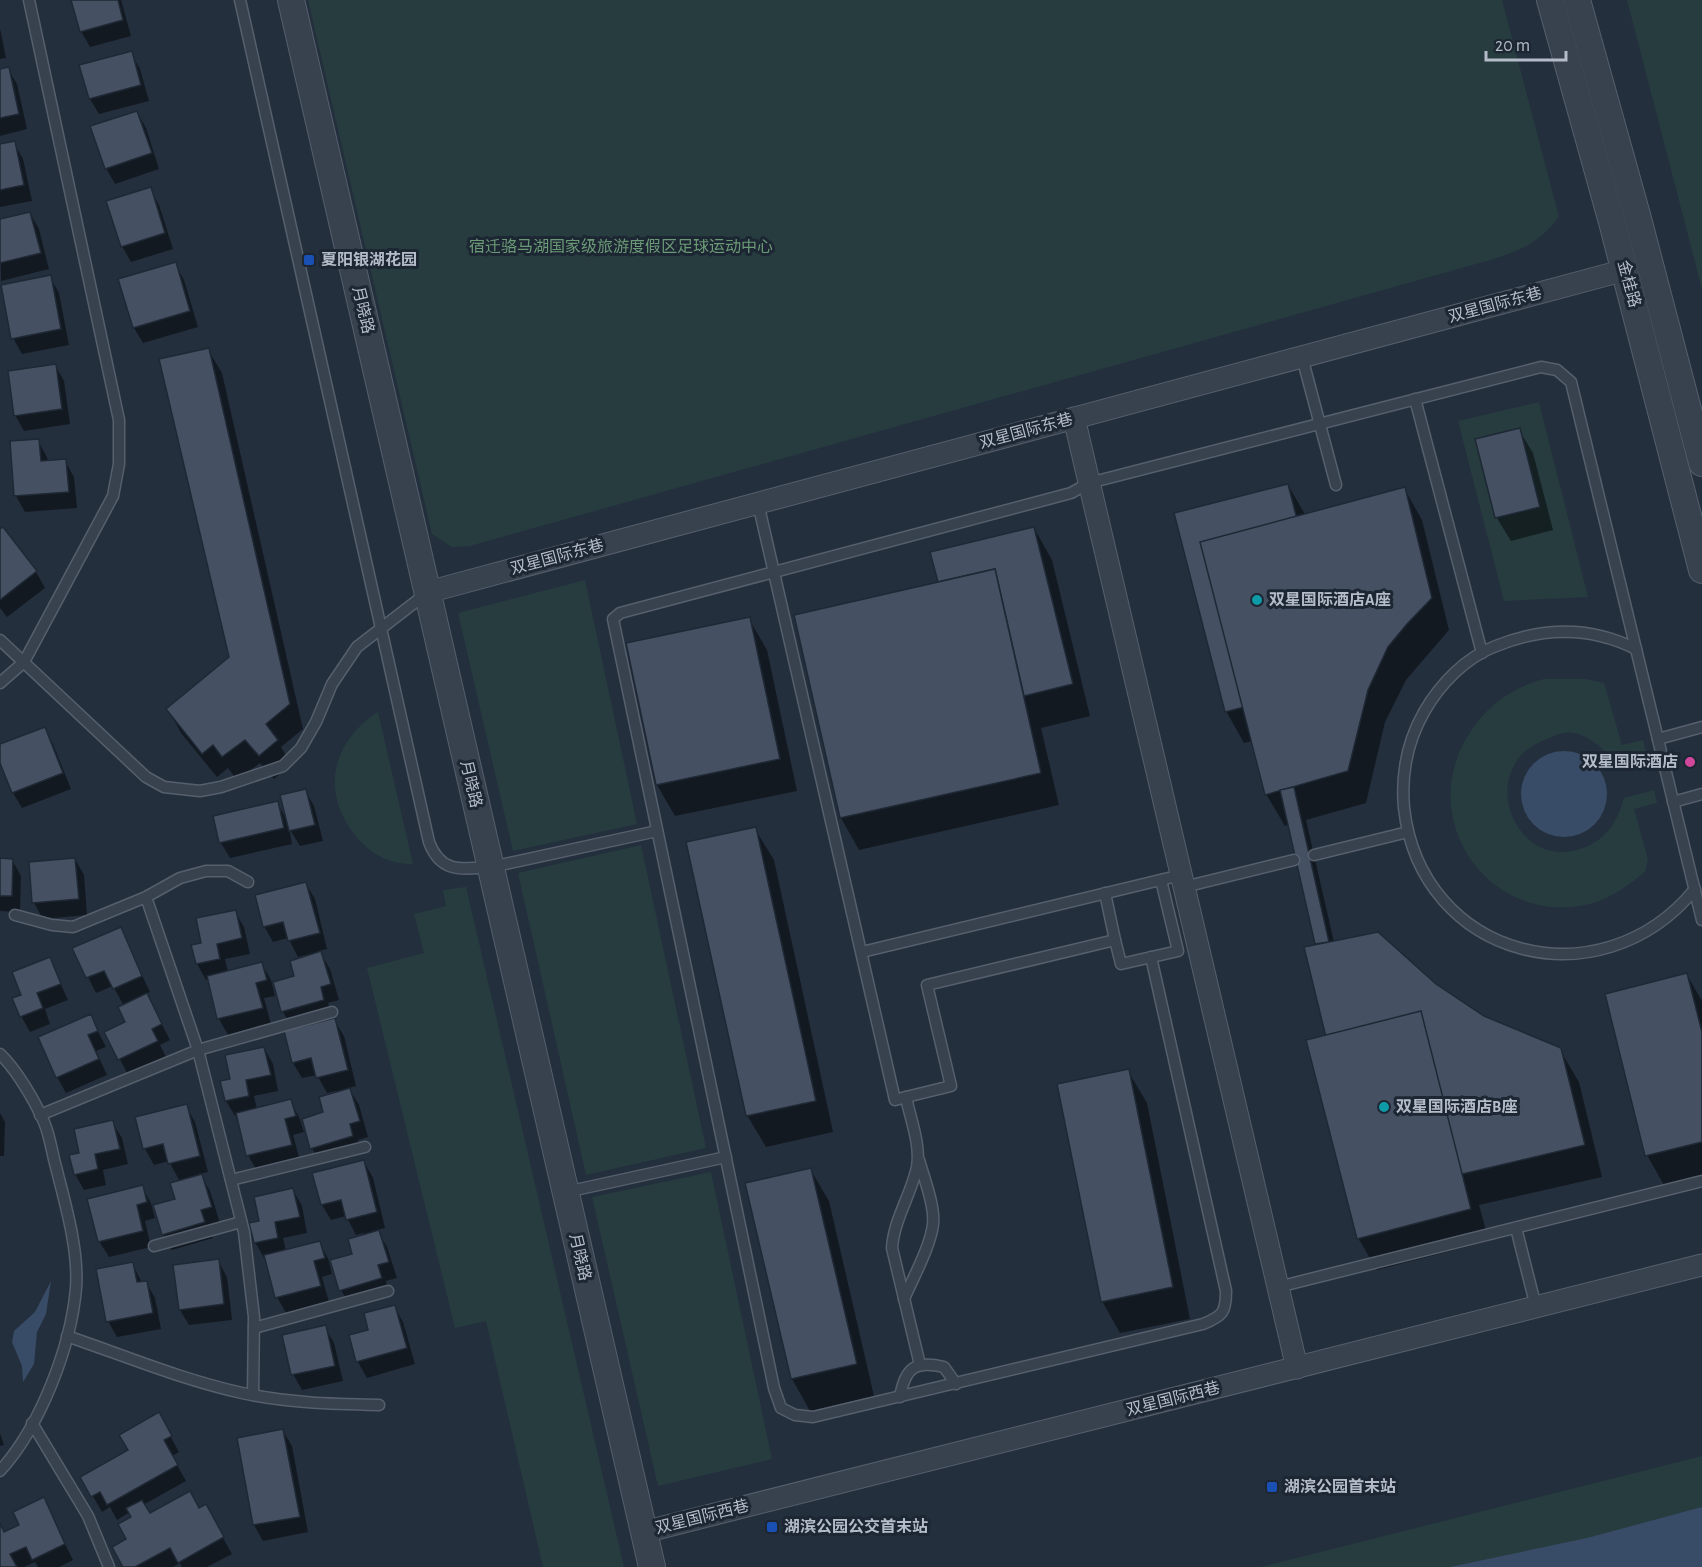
<svg xmlns="http://www.w3.org/2000/svg" width="1702" height="1567" font-family="'Alegreya Sans','Noto Sans SC',sans-serif">
<rect width="100%" height="100%" fill="#242f3e"/>
<g fill="#263c3f">
<path d="M308,0h1194l57,217c-23,28 -35,32 -69,43l-1020,286 -18,1 -20,-13z"/>
<polygon points="1627,0 1702,0 1702,289"/>
<polygon points="1539,402 1588,597 1504,601 1458,421"/>
<polygon points="585,580 637,824 513,851 458,613"/>
<path d="M1544,679h42l18,4 18,62 21,-5 3,12 -32,8c-12,-12 -31,-31 -50,-27 -6,1 -12,4 -17,6 -74,26 -34,135 36,109 24,-9 34,-26 41,-50l30,-8 3,13 -23,6 14,50 -3,13c-16,13 -35,27 -55,32 -100,24 -176,-84 -121,-170 18,-29 43,-46 75,-55z"/>
<path d="M378,712l35,152c-25,0 -43,-10 -59,-30 -34,-44 -21,-93 24,-122z"/>
<polygon points="641,845 706,1148 586,1175 518,873"/>
<polygon points="466,887 624,1567 543,1567 486,1321 455,1328 367,968 424,953 414,914 446,906 443,890"/>
<polygon points="711,1172 772,1459 658,1486 592,1197"/>
<polygon points="1702,1456 1702,1567 1261,1567"/>
</g>
<g fill="#394c67">
<circle cx="1564" cy="794" r="43"/>
<polygon points="51,1281 46,1314 37,1332 34,1364 23,1382 22,1366 12,1342 14,1331 35,1312"/>
<polygon points="1702,1507 1702,1567 1450,1567 1587,1538"/>
</g>
<g fill="#0007">
<polygon points="73,0 121,0 131,36 90,47 81,31"/>
<polygon points="0,28 6,58 0,59"/>
<polygon points="131,53 140,69 149,101 99,114 90,99"/>
<polygon points="8,69 17,84 27,129 0,136 0,71"/>
<polygon points="137,112 146,128 159,169 115,184 106,168"/>
<polygon points="14,143 23,159 32,201 0,207 0,146"/>
<polygon points="150,189 159,205 173,249 131,262 122,246"/>
<polygon points="30,213 39,229 49,269 1,281 0,221"/>
<polygon points="175,264 184,280 198,327 143,343 134,328"/>
<polygon points="50,277 59,293 69,345 22,354 13,338"/>
<polygon points="208,350 222,373 303,729 281,747 291,764 274,779 260,763 237,780 228,768 217,777 181,733 168,709 231,658"/>
<polygon points="55,365 64,381 70,424 24,431 15,415"/>
<polygon points="1519,430 1533,453 1553,530 1511,541 1497,518"/>
<polygon points="38,441 47,457 48,462 65,461 74,477 77,508 25,512 16,496"/>
<polygon points="1288,485 1306,516 1404,488 1422,520 1449,630 1406,680 1385,722 1366,803 1306,820 1334,942 1435,986 1483,1017 1560,1050 1579,1082 1602,1177 1479,1205 1489,1241 1377,1270 1358,1238 1326,1036 1317,946 1289,825 1285,826 1266,794 1253,741 1244,743 1226,711"/>
<polygon points="1034,528 1052,560 1090,716 1041,728 1059,805 859,850 841,818 795,616 939,583 932,553"/>
<polygon points="3,529 36,572 45,588 7,617 0,608 0,531"/>
<polygon points="749,619 767,650 797,791 675,816 657,785"/>
<polygon points="44,728 53,744 71,789 22,808 13,793 0,759 0,745"/>
<polygon points="305,790 314,806 323,841 300,846 289,828 292,844 230,858 221,843 215,817 277,803 287,820"/>
<polygon points="755,829 774,860 833,1132 766,1147 747,1115"/>
<polygon points="75,859 84,875 87,915 43,919 34,903"/>
<polygon points="0,860 12,860 21,876 20,912 0,911"/>
<polygon points="306,884 315,899 327,949 319,951 330,969 339,1000 328,1003 332,1016 292,1027 283,1012 275,983 296,977 306,957 306,955 298,957 288,938 273,942 264,926"/>
<polygon points="235,912 244,927 250,954 225,959 228,972 262,964 271,980 275,996 264,998 271,1024 228,1035 219,1019 209,979 206,980 197,964 193,946 203,944"/>
<polygon points="120,929 150,992 146,994 170,1040 160,1045 166,1057 128,1075 106,1032 127,1023 124,1006 113,986 96,993 74,949"/>
<polygon points="49,959 68,1000 45,1009 50,1024 30,1032 21,1016 23,995"/>
<polygon points="1687,975 1702,1001 1702,1178 1665,1187 1647,1155"/>
<polygon points="90,1016 106,1047 96,1051 107,1075 66,1093 57,1077"/>
<polygon points="334,1020 344,1036 356,1086 349,1088 359,1105 368,1137 358,1140 361,1152 321,1164 312,1148 325,1113 337,1093 336,1091 327,1093 317,1075 302,1078 293,1063 286,1032"/>
<polygon points="264,1048 273,1064 278,1091 254,1096 257,1109 290,1101 299,1117 304,1132 293,1135 300,1161 257,1171 248,1155 238,1116 235,1116 226,1101"/>
<polygon points="1128,1071 1147,1103 1190,1319 1120,1333 1102,1301"/>
<polygon points="186,1106 195,1122 208,1172 200,1174 210,1191 220,1223 209,1226 213,1238 172,1250 163,1234 176,1200 180,1182 169,1161 154,1165 145,1149 137,1118"/>
<polygon points="0,1113 5,1122 4,1156 0,1156"/>
<polygon points="112,1122 122,1138 128,1164 103,1170 106,1185 84,1190 75,1174 81,1154"/>
<polygon points="364,1162 373,1178 385,1228 377,1230 387,1247 397,1278 386,1281 390,1294 350,1306 341,1290 353,1255 364,1236 363,1233 356,1235 346,1216 331,1220 322,1205"/>
<polygon points="810,1169 829,1201 874,1396 810,1411 792,1379 747,1184"/>
<polygon points="142,1187 151,1203 155,1218 145,1221 151,1247 109,1257 99,1241"/>
<polygon points="293,1190 302,1206 307,1233 283,1238 286,1251 319,1243 328,1258 332,1274 322,1277 329,1302 286,1313 277,1297 267,1257 264,1258 255,1242 261,1222"/>
<polygon points="218,1261 227,1277 232,1320 189,1325 180,1310"/>
<polygon points="132,1263 142,1283 146,1282 155,1298 161,1329 117,1337 108,1321"/>
<polygon points="394,1306 403,1322 415,1364 367,1378 358,1362 351,1336 370,1331"/>
<polygon points="325,1327 334,1343 343,1381 302,1390 293,1374"/>
<polygon points="158,1414 179,1452 172,1456 186,1481 143,1505 149,1515 199,1510 205,1506 232,1554 207,1567 182,1567 180,1563 173,1567 125,1567 133,1518 130,1512 117,1520 110,1507 102,1512 82,1477 130,1451"/>
<polygon points="283,1431 292,1446 308,1532 263,1541 254,1525 238,1439"/>
<polygon points="0,1433 4,1445 0,1446"/>
<polygon points="43,1499 73,1560 59,1567 38,1567 35,1562 24,1567 0,1567 0,1525 5,1533 21,1526"/>
</g>
<g fill="#455162" stroke="#1f2835" stroke-width="1.5">
<polygon points="71,0 118,0 123,20 80,32"/>
<polygon points="132,51 141,85 89,99 79,65"/>
<polygon points="9,67 19,114 0,118 0,69"/>
<polygon points="137,111 152,153 105,169 90,126"/>
<polygon points="15,141 24,185 0,190 0,144"/>
<polygon points="151,187 165,233 121,247 106,201"/>
<polygon points="30,212 41,253 0,263 0,219"/>
<polygon points="176,262 190,311 133,328 118,279"/>
<polygon points="51,275 61,329 11,339 1,285"/>
<polygon points="209,348 290,704 266,724 278,740 259,756 245,740 222,757 213,745 202,754 166,709 229,657 159,359"/>
<polygon points="56,364 62,409 14,416 8,371"/>
<polygon points="1520,428 1540,507 1495,518 1475,439"/>
<polygon points="39,439 41,461 66,459 69,492 14,496 10,441"/>
<polygon points="1288,484 1339,683 1225,712 1174,513"/>
<polygon points="1405,487 1432,598 1407,624 1388,647 1368,690 1348,771 1265,795 1200,542"/>
<polygon points="3,527 37,571 0,600 0,529"/>
<polygon points="1034,527 1073,684 1024,696 995,569 938,582 930,552"/>
<polygon points="995,569 1041,773 840,818 794,615"/>
<polygon points="750,617 780,759 656,785 626,643"/>
<polygon points="45,727 63,773 12,793 0,763 0,744"/>
<polygon points="1294,787 1329,942 1315,944 1280,790"/>
<polygon points="306,789 315,825 289,831 280,795"/>
<polygon points="278,801 284,828 219,843 213,816"/>
<polygon points="756,827 816,1101 746,1116 686,842"/>
<polygon points="0,858 13,859 12,896 0,896"/>
<polygon points="75,858 79,899 32,903 29,862"/>
<polygon points="306,882 320,933 288,941 283,922 263,927 255,895"/>
<polygon points="236,910 242,938 217,944 220,959 196,964 191,945 201,943 196,918"/>
<polygon points="121,927 142,976 113,989 104,971 86,978 72,948"/>
<polygon points="1378,932 1436,984 1484,1016 1561,1048 1585,1145 1365,1197 1304,947"/>
<polygon points="321,951 331,984 321,987 324,1000 281,1012 273,982 294,976 290,961"/>
<polygon points="50,957 61,984 37,993 43,1008 20,1017 12,998 21,995 12,972"/>
<polygon points="262,962 267,980 256,983 263,1008 217,1019 207,976"/>
<polygon points="1687,973 1702,1032 1702,1142 1645,1156 1605,994"/>
<polygon points="147,993 162,1024 152,1029 158,1041 118,1060 104,1032 125,1022 118,1007"/>
<polygon points="1421,1011 1471,1209 1357,1239 1306,1040"/>
<polygon points="91,1014 98,1031 88,1035 99,1059 56,1078 38,1037"/>
<polygon points="335,1018 348,1070 316,1078 311,1058 292,1063 284,1031"/>
<polygon points="264,1047 271,1075 246,1080 249,1096 225,1101 220,1081 230,1079 225,1055"/>
<polygon points="1129,1069 1173,1287 1101,1302 1057,1084"/>
<polygon points="350,1088 360,1121 350,1124 353,1136 310,1149 302,1119 323,1112 319,1097"/>
<polygon points="291,1099 296,1116 285,1119 292,1145 246,1156 236,1113"/>
<polygon points="187,1104 200,1156 168,1164 163,1144 143,1149 135,1117"/>
<polygon points="113,1120 120,1149 95,1154 98,1169 74,1175 69,1155 79,1153 74,1129"/>
<polygon points="364,1160 377,1212 346,1220 341,1200 321,1205 312,1173"/>
<polygon points="811,1168 857,1364 791,1379 745,1183"/>
<polygon points="202,1174 212,1207 201,1210 205,1222 162,1235 153,1205 175,1199 170,1183"/>
<polygon points="143,1185 147,1202 137,1205 143,1231 98,1242 87,1199"/>
<polygon points="293,1188 300,1217 275,1222 278,1238 254,1243 249,1223 259,1221 254,1197"/>
<polygon points="379,1230 389,1262 378,1265 382,1278 339,1291 330,1260 352,1254 348,1239"/>
<polygon points="320,1241 325,1258 314,1261 321,1286 275,1298 264,1255"/>
<polygon points="219,1259 224,1304 179,1310 173,1265"/>
<polygon points="133,1262 137,1282 147,1281 153,1313 106,1322 96,1269"/>
<polygon points="395,1305 407,1348 356,1362 349,1335 368,1330 364,1313"/>
<polygon points="326,1325 335,1366 291,1375 282,1335"/>
<polygon points="159,1412 172,1436 164,1440 178,1465 107,1505 100,1492 91,1497 80,1477 128,1450 119,1435"/>
<polygon points="283,1429 300,1517 253,1525 237,1438"/>
<polygon points="190,1491 199,1508 206,1504 224,1537 178,1563 170,1548 135,1567 123,1567 112,1547 126,1539 118,1524 131,1517 126,1508 142,1500 150,1513"/>
<polygon points="44,1497 65,1544 32,1560 26,1547 10,1554 17,1567 0,1567 0,1523 4,1532 19,1525 13,1512"/>
</g>
<g fill="none" stroke-linecap="round" stroke-linejoin="round">
<defs>
<g id="service">
<path d="M240,0l189,842c12,32 33,27 62,25l166,-36"/>
<polyline points="1302,357 1336,485"/>
<polyline points="1415,399 1482,653"/>
<path d="M758,503l137,597 11,-3c4,21 15,48 11,70 -6,28 -23,52 -25,81l28,117"/>
<polyline points="0,640 146,777 164,787 200,791 221,787 283,766 301,748 316,722 332,684 357,647 427,593"/>
<path d="M1636,649c-46,-23 -93,-22 -140,-3 -30,11 -56,38 -72,66 -17,30 -23,62 -20,96 17,150 196,197 291,81"/>
<polyline points="0,683 24,662 113,496 119,464 119,420 29,0"/>
<polyline points="1658,739 1702,727"/>
<polyline points="1673,802 1702,794"/>
<polyline points="1314,855 1408,832"/>
<polyline points="1184,887 1294,860"/>
<polyline points="1105,893 1115,940"/>
<polyline points="146,897 198,1050 244,1232 254,1317 253,1395"/>
<polyline points="15,915 52,925 73,927 146,897 180,878 206,871 228,871 248,882"/>
<polyline points="862,952 1181,875"/>
<path d="M1151,957l75,334c0,21 -3,25 -23,33l-390,93 -18,-2 -14,-7 -7,-20 -161,-769 7,-6 451,-120 18,-10 452,-116 16,3 14,12 131,538"/>
<path d="M0,1054c16,15 35,47 44,68 6,14 8,31 12,45 9,36 23,83 20,121 -5,59 -36,139 -76,183"/>
<polyline points="906,1097 951,1086 927,985 1115,940 1121,964 1178,951 1161,880"/>
<polyline points="40,1115 198,1050 332,1012"/>
<polyline points="231,1180 365,1147"/>
<polyline points="566,1192 726,1157"/>
<polyline points="1516,1228 1536,1307"/>
<polyline points="154,1246 241,1222"/>
<polyline points="1278,1287 1702,1181"/>
<path d="M904,1299c9,-21 27,-54 29,-75 2,-18 -9,-46 -14,-64"/>
<polyline points="254,1328 388,1291"/>
<path d="M67,1336c58,20 116,44 175,57 45,10 91,11 137,12"/>
<path d="M900,1397c5,-29 15,-37 44,-30l12,17"/>
<polyline points="32,1423 88,1516 109,1567"/>
</g>
<g id="minor">
<polyline points="1074,418 1297,1368"/>
<polyline points="428,592 1625,270"/>
<polyline points="644,1532 1702,1265"/>
</g>
<g id="tertiary">
<polyline points="291,0 652,1567"/>
<polyline points="1550,0 1612,222 1702,570"/>
<polyline points="1577,0 1637,215 1702,463"/>
</g>
</defs>
<use href="#service" stroke="#565f6c" stroke-width="13"/>
<use href="#minor" stroke="#565f6c" stroke-width="23"/>
<use href="#tertiary" stroke="#565f6c" stroke-width="28"/>
<use href="#service" stroke="#38414e" stroke-width="10"/>
<use href="#minor" stroke="#38414e" stroke-width="21"/>
<use href="#tertiary" stroke="#38414e" stroke-width="26"/>
</g>
<g fill="#1a4fb4" stroke="#1d2633" stroke-width="2">
<rect x="303" y="254" width="12" height="12" rx="3"/>
<rect x="1266" y="1481" width="12" height="12" rx="3"/>
<rect x="766" y="1521" width="12" height="12" rx="3"/>
</g>
<g fill="#0f9aa8" stroke="#1d2633" stroke-width="2">
<circle cx="1257" cy="600" r="6"/>
<circle cx="1384" cy="1107" r="6"/>
</g>
<circle fill="#d1479c" stroke="#1d2633" stroke-width="2" cx="1690" cy="762" r="6"/>
<g text-anchor="middle" dominant-baseline="central" stroke-width="6" stroke-linejoin="round" paint-order="stroke">
<g font-size="16" fill="#6b9a76" stroke="#1d2633">
<text x="621" y="247">宿迁骆马湖国家级旅游度假区足球运动中心</text>
</g>
<g font-size="16" font-weight="bold" fill="#b4bcc9" stroke="#1d2633" text-anchor="start">
<text x="321" y="260">夏阳银湖花园</text>
<text x="1269" y="600">双星国际酒店A座</text>
<text x="1678" y="762" text-anchor="end">双星国际酒店</text>
<text x="1396" y="1107">双星国际酒店B座</text>
<text x="1284" y="1487">湖滨公园首末站</text>
<text x="784" y="1527">湖滨公园公交首末站</text>
</g>
<g font-size="16" fill="#b4bcc9" stroke="#1d2633">
<text transform="translate(1629 284) rotate(75)">金桂路</text>
<text transform="translate(1495 305) rotate(-15)">双星国际东巷</text>
<text transform="translate(363 310) rotate(77)">月晓路</text>
<text transform="translate(1026 431) rotate(-15)">双星国际东巷</text>
<text transform="translate(557 557) rotate(-15)">双星国际东巷</text>
<text transform="translate(471 784) rotate(77)">月晓路</text>
<text transform="translate(580 1257) rotate(77)">月晓路</text>
<text transform="translate(1173 1399) rotate(-14)">双星国际西巷</text>
<text transform="translate(702 1517) rotate(-14)">双星国际西巷</text>
</g>
</g>
<path d="M1486 51v9h80v-9" fill="none" stroke="#b4bcc9" stroke-width="3"/>
<text x="1495" y="51" font-size="18" fill="#b4bcc9" stroke="#1d2633" stroke-width="4.5" paint-order="stroke">20 m</text>
</svg>
